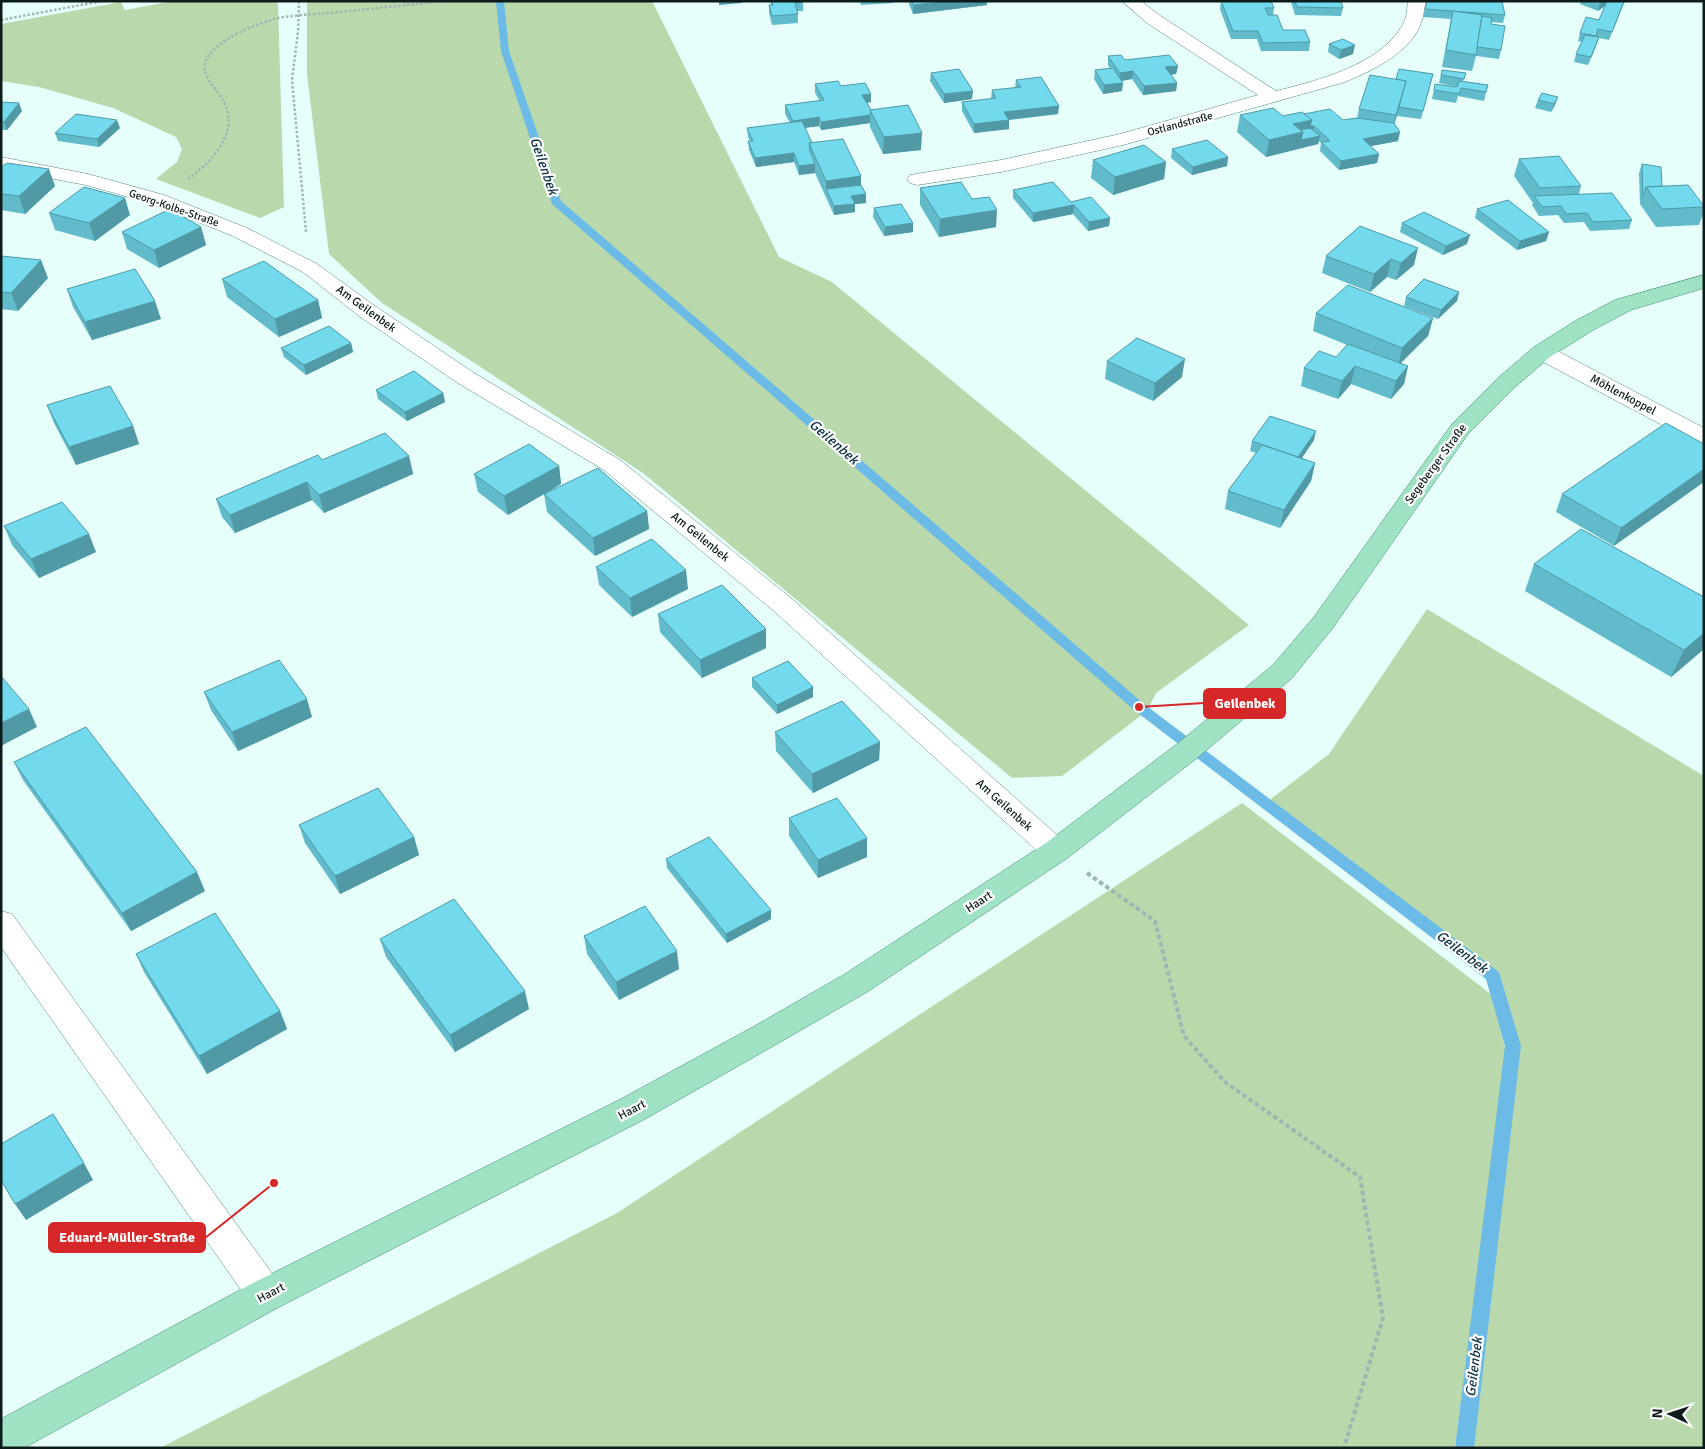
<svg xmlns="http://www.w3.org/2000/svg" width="1705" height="1449" font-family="Signika,sans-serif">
<rect width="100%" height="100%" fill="#e6fffb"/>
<g fill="#b9d9ad">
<polygon points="173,1 276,1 278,4 284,207 260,218 156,179 177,162 182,149 176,137 113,108 39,87 1,81 1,24 121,2 125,10"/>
<polygon points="307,1 652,1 779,257 832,282 1249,625 1156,693 1147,711 1062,776 1012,778 643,473 382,303 329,254 307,74"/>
<polygon points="1427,609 1704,776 1704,1448 1464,1448 1513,1046 1493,976 1267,802 1329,754"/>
<polygon points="1242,803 1492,995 1506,1052 1455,1448 160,1448 617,1213"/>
</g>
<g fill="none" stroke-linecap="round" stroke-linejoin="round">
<polygon fill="#6cbbe6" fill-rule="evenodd" points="496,1 504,1 509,51 561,201 1144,704 1499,972 1521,1046 1474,1448 1455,1448 1505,1046 1486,979 1134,710 552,204 501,51"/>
<defs>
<g id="minor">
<path d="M1122,1h19l18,14 117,76c41,-10 106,-27 127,-67 4,-6 4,-16 5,-23h18c-2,7 -2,13 -4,19 -9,32 -49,50 -77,62l-222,63 -122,27 -84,13 -7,-2 -3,-4 3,-4 91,-15 119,-26 138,-39 -111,-72z"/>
<polygon points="1,157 88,174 164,195 247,228 317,264 375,306 474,373 620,460 792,599 1066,843 1071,851 1066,859 1056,862 1046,859 774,611 604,470 458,383 359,316 303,272 233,236 150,203 86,185 1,169"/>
<polygon points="1542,345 1550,347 1704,428 1704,445 1696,443 1534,357 1531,352 1534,347"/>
<polygon points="1,911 12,914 279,1283 284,1295 279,1307 266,1312 253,1307 1,947"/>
</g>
<polygon id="major" points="1704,275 1704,288 1631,310 1593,330 1550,357 1515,387 1468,434 1332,629 1291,679 1197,758 1066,859 867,992 775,1045 645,1119 279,1307 24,1448 1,1448 1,1419 253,1283 621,1099 753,1027 845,974 1046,843 1177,744 1273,665 1314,617 1452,424 1499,377 1534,347 1577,320 1615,300"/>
</defs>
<use href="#minor" stroke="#5d847f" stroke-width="1"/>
<use href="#major" stroke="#44906e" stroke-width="1"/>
<g stroke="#a0b6b2" stroke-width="2.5" stroke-dasharray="2.5 2" stroke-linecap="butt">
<polyline points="299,1 298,32 292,80 306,232"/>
<polyline points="1,20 102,1"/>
<path d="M188,179c25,-18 55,-50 33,-82 -6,-10 -19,-21 -16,-34 6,-22 53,-40 73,-45 17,-3 36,-4 53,-5 38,-4 76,-8 114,-12"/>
</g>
<polyline stroke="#a0b6b2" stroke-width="4" stroke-dasharray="4.5 3" stroke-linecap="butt" points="1087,873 1155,921 1184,1036 1225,1082 1360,1177 1383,1318 1344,1448"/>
<use href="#minor" fill="#fff" fill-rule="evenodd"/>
<use href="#major" fill="#a0e2c4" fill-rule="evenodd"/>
</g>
<g fill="#62bbcb">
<polygon points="770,1 803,1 803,11 797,11 798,14 798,23 772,25 769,13 769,5 771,5"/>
<polygon points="860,1 893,1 893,3 861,5"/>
<polygon points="909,1 987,1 987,5 913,14 909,4"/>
<polygon points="1221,1 1274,8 1273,15 1283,30 1310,42 1309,51 1261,51 1257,39 1231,39 1220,9"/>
<polygon points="1274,1 1341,1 1343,8 1341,16 1295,15 1291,2"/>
<polygon points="1427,1 1505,15 1503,23 1491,22 1491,24 1501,50 1499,59 1476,56 1472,71 1442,67 1451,19 1423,17"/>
<polygon points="1581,1 1625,1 1609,40 1599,38 1588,65 1574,62 1576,54 1582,42 1578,41 1580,33 1599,20 1605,6 1598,11 1580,4"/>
<polygon points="1329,44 1353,54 1339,59 1328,52"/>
<polygon points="1108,56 1125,60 1178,66 1176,74 1171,75 1177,83 1176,91 1143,95 1132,79 1122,81 1122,91 1103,94 1094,79 1095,70 1110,69 1108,65"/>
<polygon points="1442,70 1466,73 1463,81 1488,85 1484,101 1458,96 1456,103 1432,99 1435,84 1457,87 1458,87 1439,83"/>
<polygon points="931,73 972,99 944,103 930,81"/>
<polygon points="1433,74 1421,119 1397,116 1398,112 1394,124 1398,141 1370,146 1379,154 1377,163 1339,170 1320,151 1321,143 1319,141 1318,144 1266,157 1237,132 1240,115 1283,116 1304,114 1343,120 1357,118 1359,109 1396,79"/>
<polygon points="1016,80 1058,114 1009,120 1009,129 974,133 962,111 962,102 991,99 992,90 1015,88"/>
<polygon points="815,84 841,86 871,102 867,103 871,110 921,150 883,154 870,127 870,123 821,130 819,126 805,128 812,143 861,176 861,185 866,203 855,204 855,212 834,215 815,173 799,175 794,162 756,167 749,150 748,141 750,141 748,137 747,128 790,123 785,114 785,105 820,101 815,93"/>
<polygon points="1542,93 1555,105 1551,112 1535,108 1538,100"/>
<polygon points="1,102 22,111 7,130 1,130"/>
<polygon points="120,128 99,147 58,141 55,133"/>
<polygon points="1172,149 1228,157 1227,166 1192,175 1171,158"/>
<polygon points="1519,159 1581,186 1579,194 1632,220 1629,229 1590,231 1584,222 1564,223 1558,215 1539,216 1532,205 1533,203 1514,176"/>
<polygon points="1093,160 1166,162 1164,179 1113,195 1091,178"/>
<polygon points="1642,164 1662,186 1704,206 1704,211 1699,225 1656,227 1640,204 1639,173"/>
<polygon points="1,167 55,186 25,214 1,210"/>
<polygon points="920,188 972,199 996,227 939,237 920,205"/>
<polygon points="1013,190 1071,202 1110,218 1109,226 1088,231 1073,214 1033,222 1013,198"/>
<polygon points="874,208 913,223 913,232 884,236 873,217"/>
<polygon points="1477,209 1549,232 1546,241 1517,250 1475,218"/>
<polygon points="49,213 130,215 95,241 55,230"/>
<polygon points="1402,223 1467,244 1443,255 1400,232"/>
<polygon points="1360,226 1414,265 1396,280 1387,277 1370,292 1322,273 1326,256"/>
<polygon points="201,227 206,245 159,268 127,249 122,232"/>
<polygon points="1,256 48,278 18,311 1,309"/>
<polygon points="222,279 318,300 322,318 279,337 227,297"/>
<polygon points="67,289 161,319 92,340 73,307"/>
<polygon points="1459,292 1457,301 1438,319 1404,306 1406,297"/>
<polygon points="1316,313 1433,318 1428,336 1400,363 1408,366 1404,384 1391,399 1351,384 1338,399 1301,386 1304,368 1336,357 1347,345 1313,331"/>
<polygon points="351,343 353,352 306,375 284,357 281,348"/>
<polygon points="1107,361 1182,377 1153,401 1105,379"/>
<polygon points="376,390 443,393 445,402 407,421 378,399"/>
<polygon points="47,405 133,426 139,444 76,465 54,423"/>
<polygon points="1314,440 1302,458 1315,463 1311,481 1280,528 1225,509 1228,491 1256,453 1250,451 1252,441"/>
<polygon points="1704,444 1614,546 1556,512 1562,494"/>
<polygon points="409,456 413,474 324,513 312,500 235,533 222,517 216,499 322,460"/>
<polygon points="559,466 561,484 545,494 647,511 649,529 595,556 547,512 544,494 508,515 478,492 474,474"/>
<polygon points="4,526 96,552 39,578 12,545"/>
<polygon points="1534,564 1704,597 1704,649 1671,677 1525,591"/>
<polygon points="596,567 688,589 632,617 599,585"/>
<polygon points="658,614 766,648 702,678 660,632"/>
<polygon points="752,678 813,687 813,697 777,714 752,687"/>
<polygon points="204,692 312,717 238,751 211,710"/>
<polygon points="775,732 880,742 879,760 813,793 776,751"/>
<polygon points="14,762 205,891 131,931 23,780"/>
<polygon points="789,818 867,857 818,878 789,836"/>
<polygon points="299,825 414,837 419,855 340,894 305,843"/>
<polygon points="666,859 771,919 727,943 667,868"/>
<polygon points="584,936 679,969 619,1000 587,954"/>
<polygon points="380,939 529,1009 455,1052 386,957"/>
<polygon points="136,954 280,1011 287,1029 207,1074 144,972"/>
</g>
<g fill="#5099a5">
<polygon points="719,1 741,1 742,3 719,5"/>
<polygon points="951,1 987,1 987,5 913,14 913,5"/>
<polygon points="1602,1 1607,1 1606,5 1598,11 1600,2"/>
<polygon points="1599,37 1596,46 1588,65 1591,57"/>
<polygon points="1355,45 1353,54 1339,59 1341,50"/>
<polygon points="1178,66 1176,74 1164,75 1165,67"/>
<polygon points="1133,71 1132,79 1119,81 1120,73"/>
<polygon points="1406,81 1398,112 1392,132 1396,115"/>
<polygon points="1123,83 1122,91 1103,94 1104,85"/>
<polygon points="1177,83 1176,91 1143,95 1144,86"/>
<polygon points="973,91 972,99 944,103 944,94"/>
<polygon points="871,94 871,102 862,103 862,95"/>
<polygon points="1558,97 1555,105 1551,112 1554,104"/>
<polygon points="19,103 22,111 7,130 4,122"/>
<polygon points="1059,106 1058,114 1004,120 1004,112"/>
<polygon points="870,115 870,123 821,130 821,122"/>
<polygon points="819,117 819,126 794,129 793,121"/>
<polygon points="117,120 120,128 99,147 97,139"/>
<polygon points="1009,120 1009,129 974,133 974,124"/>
<polygon points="1312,120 1314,126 1312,134 1320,136 1318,144 1266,157 1269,140 1293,124"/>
<polygon points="1400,132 1398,141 1361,148 1363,139"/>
<polygon points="922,133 921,150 883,154 884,137"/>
<polygon points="794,153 794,162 756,167 755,158"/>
<polygon points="1379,154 1377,163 1339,170 1341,161"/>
<polygon points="1228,157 1227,166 1192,175 1193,167"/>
<polygon points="1166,162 1164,179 1113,195 1115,177"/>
<polygon points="815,164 815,173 799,175 799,166"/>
<polygon points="49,169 55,186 25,214 19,196"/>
<polygon points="861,176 861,193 826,189 826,181"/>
<polygon points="866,194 866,203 855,204 855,212 834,215 834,206 851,196"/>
<polygon points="125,198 130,215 95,241 89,223"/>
<polygon points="1074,205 1073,214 1033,222 1033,213"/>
<polygon points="997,210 996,227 939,237 940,219"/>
<polygon points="1110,218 1109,226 1088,231 1089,222"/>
<polygon points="913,223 913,232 884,236 885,227"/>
<polygon points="201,227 206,245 159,268 154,250"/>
<polygon points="1549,232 1546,241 1517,250 1520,241"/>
<polygon points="1470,235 1467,244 1443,255 1446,246"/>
<polygon points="1418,248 1414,265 1396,280 1401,263"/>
<polygon points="1391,259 1387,277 1370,292 1374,274"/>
<polygon points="41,260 48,278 18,311 11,293"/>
<polygon points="1459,292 1457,301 1438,319 1441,310"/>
<polygon points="318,300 322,318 279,337 275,319"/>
<polygon points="155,301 161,319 92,340 85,322"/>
<polygon points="1433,318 1428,336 1398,366 1402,348"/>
<polygon points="351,343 353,352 306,375 304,365"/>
<polygon points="1185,359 1182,377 1153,401 1155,383"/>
<polygon points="1355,366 1351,384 1338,399 1342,381"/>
<polygon points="1408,366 1404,384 1391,399 1396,381"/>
<polygon points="443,393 445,402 407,421 405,412"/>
<polygon points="133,426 139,444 76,465 69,447"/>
<polygon points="1316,431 1314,440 1296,466 1298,457"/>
<polygon points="409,456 413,474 324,513 319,495"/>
<polygon points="1315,463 1311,481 1280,528 1284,510"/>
<polygon points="559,466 561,484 508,515 504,496"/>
<polygon points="1704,469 1704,482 1614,546 1621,528"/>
<polygon points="307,482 312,500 235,533 230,515"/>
<polygon points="647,511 649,529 595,556 593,538"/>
<polygon points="89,534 96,552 39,578 31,559"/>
<polygon points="686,570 688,589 632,617 630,598"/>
<polygon points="766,629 766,648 702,678 700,660"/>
<polygon points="1704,633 1704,649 1671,677 1684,650"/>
<polygon points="813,687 813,697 777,714 777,705"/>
<polygon points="307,699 312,717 238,751 232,732"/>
<polygon points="29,709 37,727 1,746 1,723"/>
<polygon points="880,742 879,760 813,793 812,774"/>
<polygon points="414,837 419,855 340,894 335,876"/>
<polygon points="867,838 867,857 818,878 818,860"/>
<polygon points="197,872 205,891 131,931 122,913"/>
<polygon points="771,910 771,919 727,943 726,934"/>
<polygon points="677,951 679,969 619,1000 616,982"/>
<polygon points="525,991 529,1009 455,1052 450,1035"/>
<polygon points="280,1011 287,1029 207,1074 199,1056"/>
<polygon points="84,1163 93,1180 26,1220 15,1204"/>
</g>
<g fill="#72daec" stroke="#5099a5">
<polygon points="772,1 803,1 803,2 795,3 798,14 772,16 769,5 773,5"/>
<polygon points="912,1 951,1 913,5"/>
<polygon points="1221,1 1271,1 1274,8 1265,8 1268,15 1277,15 1283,30 1305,30 1310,42 1263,43 1258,31 1233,31"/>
<polygon points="1295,1 1341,1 1343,8 1297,7"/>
<polygon points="1427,1 1502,1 1505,15 1425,9"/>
<polygon points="1607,1 1624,1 1612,32 1598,29 1596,36 1580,33 1586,17 1599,20"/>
<polygon points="1453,11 1482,15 1476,55 1446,50"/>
<polygon points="1482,16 1492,18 1491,24 1505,26 1501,50 1477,47"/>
<polygon points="1585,35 1599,37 1591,57 1576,54"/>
<polygon points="1343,39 1355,45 1341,50 1329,44"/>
<polygon points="1121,55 1125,60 1169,55 1178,66 1165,67 1177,83 1144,86 1133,71 1120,73 1108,56"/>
<polygon points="1113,68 1123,83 1104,85 1095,70"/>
<polygon points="959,69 973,91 944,94 931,73"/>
<polygon points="1399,69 1433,74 1423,111 1399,107 1406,81 1396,79"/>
<polygon points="1442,70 1466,73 1464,79 1441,75"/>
<polygon points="1370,75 1406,81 1396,115 1359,109"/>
<polygon points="1041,77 1059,106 1004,112 1009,120 974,124 962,102 996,98 992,90 1021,87 1016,80"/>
<polygon points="838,81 841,86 865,83 871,94 862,95 871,110 870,115 821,122 819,117 793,121 785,105 824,100 815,84"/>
<polygon points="1459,81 1488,85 1486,92 1461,88 1459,94 1434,90 1435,84 1457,87"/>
<polygon points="1542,93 1558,97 1554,104 1538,100"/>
<polygon points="1,102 19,103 4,122 1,121"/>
<polygon points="908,105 922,133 884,137 870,110"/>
<polygon points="1273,108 1283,116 1302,112 1312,120 1293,124 1303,132 1269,140 1240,115"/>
<polygon points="1330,109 1343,120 1357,118 1394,123 1400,132 1363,139 1379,154 1341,161 1321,142 1330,141 1314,126 1310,126 1312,120 1304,114"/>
<polygon points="76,114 117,120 97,139 55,133"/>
<polygon points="802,121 812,143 809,143 810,151 815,164 799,166 794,153 755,158 748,141 753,141 747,128"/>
<polygon points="1310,128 1320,136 1301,140 1303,132 1301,130"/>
<polygon points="843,139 861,176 826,181 809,143"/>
<polygon points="1207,140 1228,157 1193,167 1172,149"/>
<polygon points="1144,145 1166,162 1115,177 1093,160"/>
<polygon points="1559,156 1581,186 1540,188 1519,159"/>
<polygon points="7,163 49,169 19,196 1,194 1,167"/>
<polygon points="1642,164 1661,167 1662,186 1646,187 1643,196"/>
<polygon points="961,182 972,199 989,197 997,210 940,219 920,188"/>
<polygon points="1053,182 1071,202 1091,197 1110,218 1089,222 1074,205 1033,213 1013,190"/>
<polygon points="861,185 866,194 851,196 855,204 834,206 826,189"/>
<polygon points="1688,185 1704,206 1704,207 1662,209 1646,187"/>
<polygon points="84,187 125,198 89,223 49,213"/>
<polygon points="1612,193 1632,220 1593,222 1587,213 1566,214 1561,206 1542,207 1534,196"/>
<polygon points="1508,200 1549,232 1520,241 1477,209"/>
<polygon points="901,204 913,223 885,227 874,208"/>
<polygon points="170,209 201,227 154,250 122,232"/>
<polygon points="1424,212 1470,235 1446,246 1402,223"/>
<polygon points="1360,226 1418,248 1401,263 1391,259 1374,274 1326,256"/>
<polygon points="1,256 41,260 11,293 1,292"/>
<polygon points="264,261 318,300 275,319 222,279"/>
<polygon points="135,269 155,301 85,322 67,289"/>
<polygon points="1424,279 1459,292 1441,310 1406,297"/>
<polygon points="1348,285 1433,318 1402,348 1316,313"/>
<polygon points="329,326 351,343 304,365 281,348"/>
<polygon points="1137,338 1185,359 1155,383 1107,361"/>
<polygon points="1348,344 1408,366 1396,381 1355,366 1342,381 1304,368 1319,351 1336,357"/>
<polygon points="414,371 443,393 405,412 376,390"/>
<polygon points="110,386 133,426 69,447 47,405"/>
<polygon points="1270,416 1316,431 1298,457 1252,441"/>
<polygon points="1666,423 1704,444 1704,469 1621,528 1562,494"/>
<polygon points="385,433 409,456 319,495 307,482 230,515 216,499 318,455 322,460"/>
<polygon points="529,444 559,466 504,496 474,474"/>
<polygon points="1262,445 1315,463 1284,510 1228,491"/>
<polygon points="598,468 647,511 593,538 544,494"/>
<polygon points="62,502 89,534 31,559 4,526"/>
<polygon points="1581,529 1704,597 1704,633 1684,650 1534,564"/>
<polygon points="652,539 686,570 630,598 596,567"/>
<polygon points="722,585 766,629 700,660 658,614"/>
<polygon points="279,660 307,699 232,732 204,692"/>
<polygon points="788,661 813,687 777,705 752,678"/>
<polygon points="1,676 29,709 1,723"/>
<polygon points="842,701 880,742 812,774 775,732"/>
<polygon points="86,727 197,872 122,913 14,762"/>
<polygon points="378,788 414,837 335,876 299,825"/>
<polygon points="837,798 867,838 818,860 789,818"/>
<polygon points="709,837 771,910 726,934 666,859"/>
<polygon points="454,899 525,991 450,1035 380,939"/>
<polygon points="645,906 677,951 616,982 584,936"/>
<polygon points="215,913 280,1011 199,1056 136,954"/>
<polygon points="53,1114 84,1163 15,1204 1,1180 1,1144"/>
</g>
<g text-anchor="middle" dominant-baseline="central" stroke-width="4.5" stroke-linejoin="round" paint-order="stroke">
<g font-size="11" fill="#0d1c1a" stroke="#fff">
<text transform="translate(1180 124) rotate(-15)">Ostlandstraße</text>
<text transform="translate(174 208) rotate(19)">Georg-Kolbe-Straße</text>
</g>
<g font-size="12" fill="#0d1c1a" stroke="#fff">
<text transform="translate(366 309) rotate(36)">Am Geilenbek</text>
<text transform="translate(1623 395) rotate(28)">Möhlenkoppel</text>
<text transform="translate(1436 464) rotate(-54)">Segeberger Straße</text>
<text transform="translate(700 537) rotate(39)">Am Geilenbek</text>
<text transform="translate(1004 805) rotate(42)">Am Geilenbek</text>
<text transform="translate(979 902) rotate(-33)">Haart</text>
<text transform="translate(632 1110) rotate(-28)">Haart</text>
<text transform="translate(271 1293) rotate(-28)">Haart</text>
</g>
<g font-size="14" font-style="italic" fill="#0b3042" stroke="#fff">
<text transform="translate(544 166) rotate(71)">Geilenbek</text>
<text transform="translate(834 442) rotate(41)">Geilenbek</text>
<text transform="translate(1462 952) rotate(37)">Geilenbek</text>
<text transform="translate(1474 1367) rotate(-83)">Geilenbek</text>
</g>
</g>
<path fill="none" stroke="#d62828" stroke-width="2" d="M1139 707L1204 703M274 1183L205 1238"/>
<g fill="#d62828" stroke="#fff" stroke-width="2">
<circle cx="1139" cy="707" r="5"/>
<circle cx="274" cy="1183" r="5"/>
</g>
<g fill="#d62828" stroke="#d62828" stroke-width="2">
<rect x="1204" y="689" width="81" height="29" rx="5"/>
<rect x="49" y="1223" width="156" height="29" rx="5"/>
</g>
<g font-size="14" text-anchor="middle" font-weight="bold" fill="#fff">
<text x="1245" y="708">Geilenbek</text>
<text x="127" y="1242">Eduard-Müller-Straße</text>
</g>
<rect width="1705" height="1449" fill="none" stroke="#0d1c1a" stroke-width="5"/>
<g transform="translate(1670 1414) rotate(273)" stroke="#ffffff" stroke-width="4" paint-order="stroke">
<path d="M0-4L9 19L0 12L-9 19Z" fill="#0d1c1a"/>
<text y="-8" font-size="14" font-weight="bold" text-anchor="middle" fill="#0d1c1a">N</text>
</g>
</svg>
